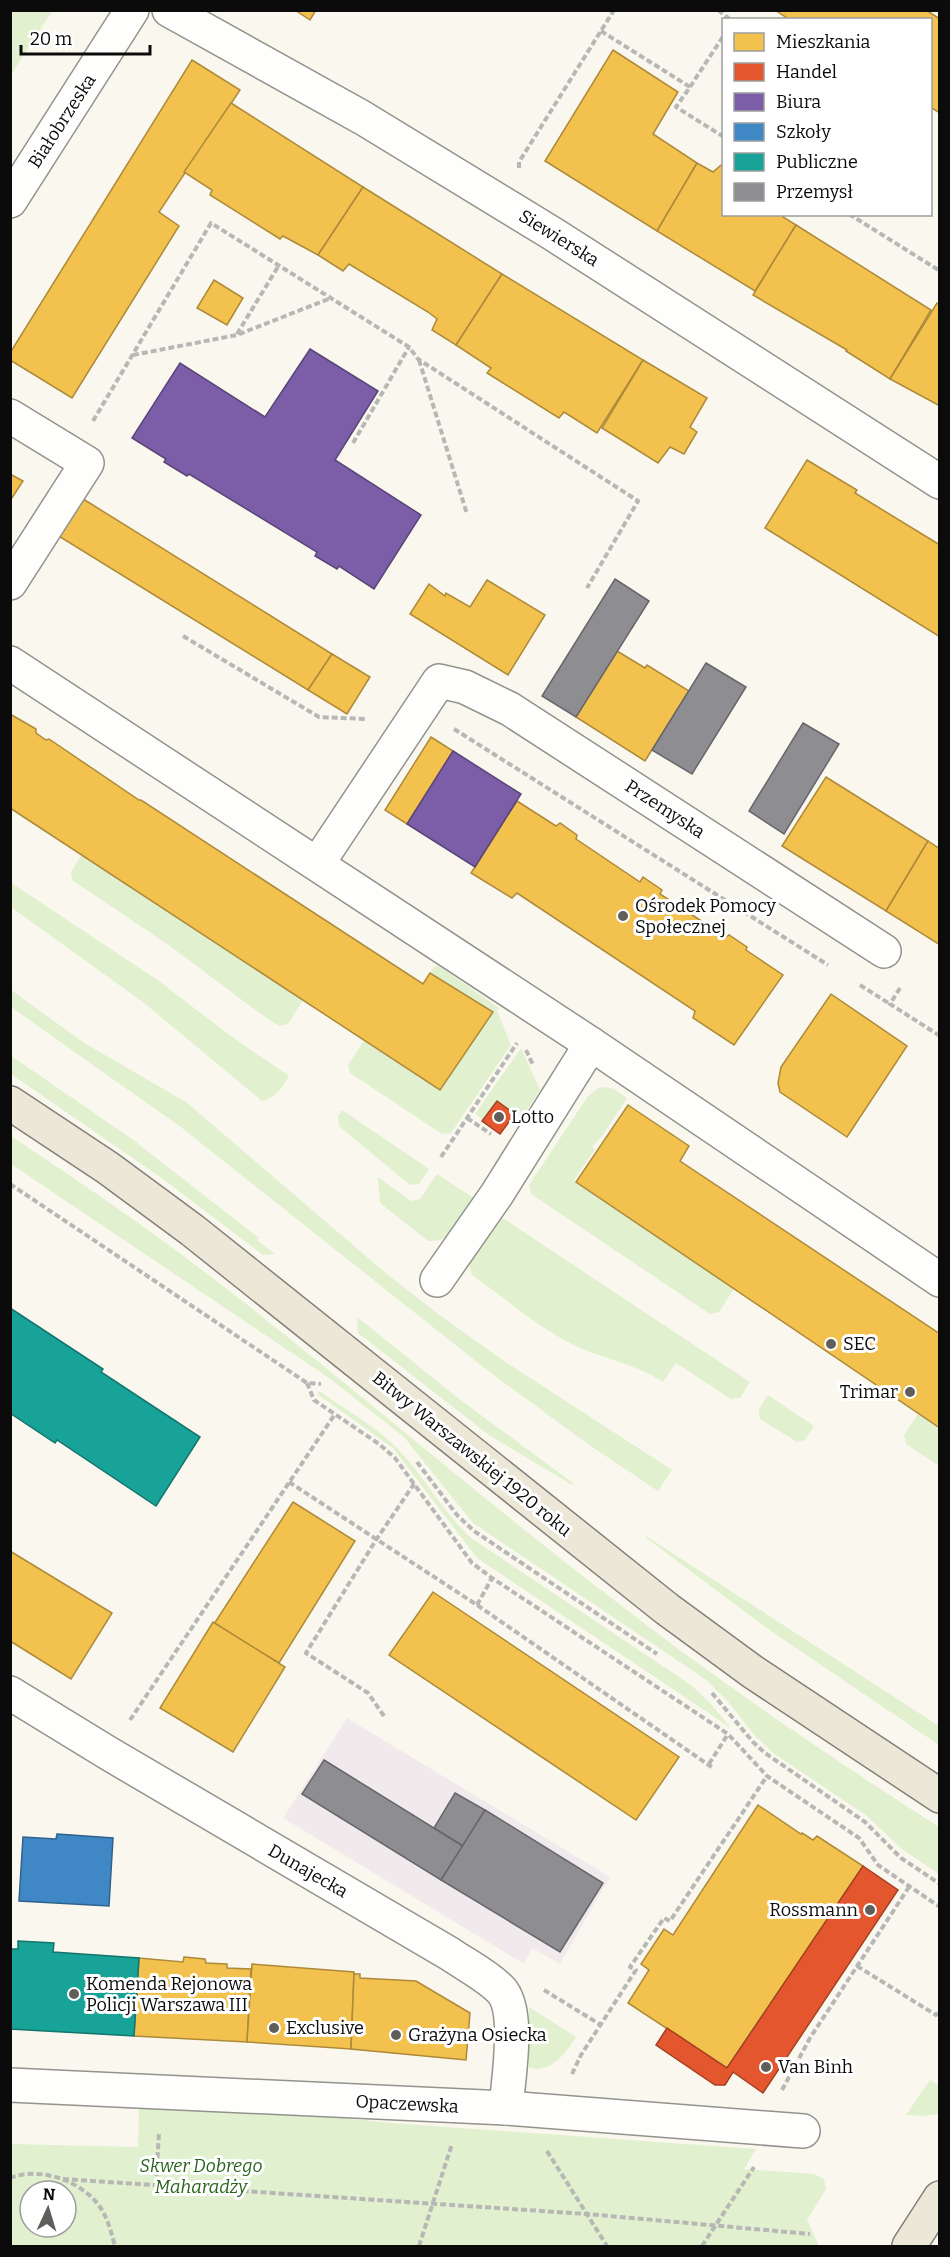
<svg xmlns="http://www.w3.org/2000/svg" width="950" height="2257" font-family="Bitter,serif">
<rect width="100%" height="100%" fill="#faf8ee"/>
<polygon fill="#f1eaec" points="347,1718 610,1877 560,1964 532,1948 524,1964 283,1818"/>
<g fill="#e1f0ce" fill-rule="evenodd">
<polygon points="11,10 52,11 11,75 10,11"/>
<polygon points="82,854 303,1000 288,1024 279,1026 258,1012 173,948 72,880 71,872"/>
<path d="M10,882l149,99 73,56 57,39c-7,11 -13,22 -27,25l-118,-98 -133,-96z"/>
<polygon points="434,966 439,966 499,1008 497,1011 511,1045 451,1133 442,1134 350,1073 348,1065 364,1041 440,1090 492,1012 430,973"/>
<polygon points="11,990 86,1044 186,1102 388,1275 437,1313 504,1361 672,1470 658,1491 585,1442 487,1370 182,1128 11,1007"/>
<polygon points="521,1048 540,1090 522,1118 497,1101 483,1120 475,1114"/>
<polygon points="10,1055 132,1139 259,1238 257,1240 275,1254 263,1255 163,1179 11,1074"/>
<polygon points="606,1087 614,1089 627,1098 603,1135 592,1147 595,1149 574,1180 734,1289 719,1312 710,1314 531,1194 529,1185 588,1096 598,1088"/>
<polygon points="342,1110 429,1169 419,1184 410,1185 339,1126 338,1116"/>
<path d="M11,1136c63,42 125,84 186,130 143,109 279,229 422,338 103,80 211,153 320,223v47l-36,-24 -36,-34 -91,-61 -20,-18 -27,-34 -24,-24 -232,-156 -69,-86 -75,-59 -318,-214z"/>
<path d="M437,1174l40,26c-13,18 -24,43 -49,41l-48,-38 -2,-26 33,24 9,-2z"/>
<path d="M495,1213l255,169 -10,16 -9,1 -55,-36 -13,19c-27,-18 -60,-23 -89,-37 -37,-18 -69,-47 -102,-70l-3,-14z"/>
<polygon points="357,1317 458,1398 573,1483 572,1485 489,1435 358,1333"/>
<path d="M319,1391c26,18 56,35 78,57 27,28 45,63 74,90l220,147 20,19 20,24 -254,-170 -84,-110 -76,-54z"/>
<polygon points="768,1395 814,1426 805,1440 797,1442 760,1419 759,1409"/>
<polygon points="918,1414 939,1428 939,1466 906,1444 904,1435"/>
<polygon points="646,1536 939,1726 939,1745 768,1629 645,1537"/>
<path d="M529,2007l47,30c-11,17 -25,36 -47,31z"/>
<polygon points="930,2080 939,2086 939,2114 923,2116 906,2115"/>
<path d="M169,2106l116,6 106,11 365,26 -12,20 70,5 10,5 2,10 -19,31 11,24 -1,2h-806v-102l127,3 1,-38zM30,2191h36v36h-36z"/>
</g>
<g fill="#f2c14e" stroke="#ad8a3a" stroke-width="1.5">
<polygon points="295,10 316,10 310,20"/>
<polygon points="775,10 926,10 940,19 940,113 930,107 930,20 790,20"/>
<polygon points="613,50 678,92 653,134 697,163 657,231 545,161"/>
<polygon points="192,60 240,90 159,212 179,226 72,398 10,360 10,353"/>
<polygon points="231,103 363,187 318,255 283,236 280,239 210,195 212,190 184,172"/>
<polygon points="697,163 713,172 721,165 724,166 724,214 784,214 783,217 796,225 755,291 657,231"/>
<polygon points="363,187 502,274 456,345 432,330 437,319 428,312 349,264 343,271 318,255"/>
<polygon points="796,225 931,310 890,379 846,351 847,350 753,295"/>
<polygon points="502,274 643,360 597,433 564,412 559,418 487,373 491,368 456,345"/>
<polygon points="214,280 243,298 227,325 197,308"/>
<polygon points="937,303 940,305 940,406 890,379"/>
<polygon points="643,360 707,398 690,427 697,432 684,454 670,447 658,463 602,428"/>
<polygon points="807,460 857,490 855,493 940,545 940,637 765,528"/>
<polygon points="10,474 23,481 10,501"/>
<polygon points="80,497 332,654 308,690 57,535"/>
<polygon points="487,580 545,615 508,675 410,614 429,584 445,596 446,593 470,607"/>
<polygon points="617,651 645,668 647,665 689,691 645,761 576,717"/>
<polygon points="332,654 370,677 347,714 308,690"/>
<polygon points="10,714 36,729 36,733 46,740 49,739 139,800 141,800 423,984 430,973 493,1012 440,1090 10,808"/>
<polygon points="431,737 453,751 407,824 385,810"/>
<polygon points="826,777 928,841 886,911 782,846"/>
<polygon points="517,801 556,826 560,823 577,835 576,839 640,882 643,877 662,890 660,894 726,937 729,935 747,947 746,950 783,975 734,1045 693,1018 695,1011 517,893 512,898 471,873"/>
<polygon points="928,841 940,849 940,945 886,911"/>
<polygon points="831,994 907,1046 847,1137 780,1092 778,1083 781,1067"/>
<polygon points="628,1105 689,1146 680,1161 940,1334 940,1428 576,1182"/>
<polygon points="293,1502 355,1541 279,1663 214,1624"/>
<polygon points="10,1551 112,1613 71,1679 10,1641"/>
<polygon points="433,1592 679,1757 636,1820 389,1655"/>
<polygon points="213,1622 285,1667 233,1752 160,1708"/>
<polygon points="758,1805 801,1834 802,1833 813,1840 817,1836 863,1866 727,2068 628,2003 649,1970 641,1964 664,1929 673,1935"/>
<polygon points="184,1957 205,1959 206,1963 227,1964 227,1968 251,1969 247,2042 134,2036 139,1958 183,1962"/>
<polygon points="252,1964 354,1972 351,2049 247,2042"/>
<polygon points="354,1974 360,1974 360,1978 416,1981 470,2013 466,2060 351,2049"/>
</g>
<g fill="#e4572e" stroke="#a34024" stroke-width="1.5">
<polygon points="497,1101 515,1114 500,1134 482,1121"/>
<polygon points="863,1866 898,1890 763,2093 733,2072 725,2085 715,2085 656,2045 667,2028 727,2068"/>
</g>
<g fill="#7b5ea7" stroke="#594578" stroke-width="1.5">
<polygon points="310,349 378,391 335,460 421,515 374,589 339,566 337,569 315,556 317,552 189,474 187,476 164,462 166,459 132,438 180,363 265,417"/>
<polygon points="453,751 521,794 475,867 407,824"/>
</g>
<polygon fill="#3f88c5" stroke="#2f628d" stroke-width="1.5" points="57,1834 113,1838 109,1906 19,1901 23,1837 56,1839"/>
<g fill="#17a398" stroke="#13756e" stroke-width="1.5">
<polygon points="10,1308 103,1369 101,1372 200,1437 156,1506 57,1440 55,1443 10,1413"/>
<polygon points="18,1941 54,1943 53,1952 139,1958 134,2036 10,2029 10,1949 18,1949"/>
</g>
<g fill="#8d8d92" stroke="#66666a" stroke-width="1.5">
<polygon points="615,579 649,601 576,717 542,696"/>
<polygon points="706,663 746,687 692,774 652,750"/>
<polygon points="803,723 839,744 784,834 749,811"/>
<polygon points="324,1760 463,1846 441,1880 302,1794"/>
<polygon points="455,1793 485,1810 463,1846 434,1828"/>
<polygon points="485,1810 603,1883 560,1952 441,1880"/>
</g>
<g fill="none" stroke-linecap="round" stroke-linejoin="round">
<defs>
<g id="minor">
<polyline points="169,10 363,118 553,234 940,482"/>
<polyline points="10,201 132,10"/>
<polyline points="10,416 87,463 10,583"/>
<polyline points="10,663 591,1044 940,1280"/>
<polyline points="318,863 439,681 465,687 510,709 884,951"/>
<polyline points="437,1280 497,1194 591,1044"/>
<path d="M10,1693l98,60 342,201c16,11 36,21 50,35 21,20 8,91 6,119"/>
<polyline points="10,2085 506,2108 803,2131"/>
</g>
<g id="major">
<polyline points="10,1103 108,1168 192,1230 667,1609 753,1672 940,1796"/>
<polyline points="909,2246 940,2198"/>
</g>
</defs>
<use href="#minor" stroke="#93928d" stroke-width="36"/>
<use href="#major" stroke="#807f7a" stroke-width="36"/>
<g stroke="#b7b7b5" stroke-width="4" stroke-dasharray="6 3" stroke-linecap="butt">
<polyline points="718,10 731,20"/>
<polyline points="601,31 690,87 676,107 724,137"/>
<polyline points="690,87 724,35"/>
<polyline points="519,168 519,162 614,10"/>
<polyline points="849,214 940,271"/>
<polyline points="237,334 279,265"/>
<polyline points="133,355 237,335 331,298"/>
<polyline points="419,360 467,514"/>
<polyline points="93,421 211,223 409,347 418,359 638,501 587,588"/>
<polyline points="353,443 409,347"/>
<polyline points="183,636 319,717 366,719"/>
<polyline points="454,729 828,965"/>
<polyline points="860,985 890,1004"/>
<polyline points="900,988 890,1004 940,1036"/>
<polyline points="526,1050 533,1065"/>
<polyline points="467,1118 491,1134"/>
<polyline points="441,1157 517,1043"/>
<polyline points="10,1184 307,1383 321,1384"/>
<polyline points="307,1383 314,1400 379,1444 395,1458 472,1563 492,1578 728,1734 767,1776 859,1838 878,1865 940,1907"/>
<polyline points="417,1462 457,1515 474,1531 657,1654"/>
<polyline points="289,1482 477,1605 713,1768"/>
<polyline points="477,1605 492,1578"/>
<polyline points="712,1693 753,1742 765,1753 865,1822 901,1858 940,1884"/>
<polyline points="384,1716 368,1693 306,1653 376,1540 414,1484"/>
<polyline points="130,1720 335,1414"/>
<polyline points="709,1764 728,1734"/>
<polyline points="857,1966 936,2015 940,2010"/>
<polyline points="544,1990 601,2025"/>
<polyline points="572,2074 581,2055 636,1970 630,1967 664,1918 670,1921 767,1776"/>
<polyline points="782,2090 810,2038 909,1887"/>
<polyline points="547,2151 607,2246"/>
<path d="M10,2178c30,-12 72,3 90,29 8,12 11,25 15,39"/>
<polyline points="63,2179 587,2214 810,2234"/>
<polyline points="156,2185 159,2132"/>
<polyline points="419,2246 452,2144"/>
<polyline points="702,2246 754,2167"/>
</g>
<use href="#minor" stroke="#fefefc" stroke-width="33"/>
<use href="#major" stroke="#ece7d6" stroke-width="33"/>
</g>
<g fill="#5f5e5a" stroke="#fff" stroke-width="2">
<circle cx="623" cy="916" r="6"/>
<circle cx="499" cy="1117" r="6"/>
<circle cx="831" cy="1344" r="6"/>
<circle cx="910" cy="1392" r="6"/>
<circle cx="870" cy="1910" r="6"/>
<circle cx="74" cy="1994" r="6"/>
<circle cx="274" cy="2028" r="6"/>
<circle cx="396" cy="2035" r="6"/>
<circle cx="766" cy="2067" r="6"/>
</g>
<g text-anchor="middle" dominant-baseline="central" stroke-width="6" stroke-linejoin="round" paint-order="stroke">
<g font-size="18" fill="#0b0b0b" stroke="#fff">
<text transform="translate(62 121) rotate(-57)">Białobrzeska</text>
<text transform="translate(559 238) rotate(32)">Siewierska</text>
<text transform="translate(665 809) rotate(33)">Przemyska</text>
<text transform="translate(472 1454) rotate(39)">Bitwy Warszawskiej 1920 roku</text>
<text transform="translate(308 1871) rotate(30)">Dunajecka</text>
<text transform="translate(407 2104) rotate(3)">Opaczewska</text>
</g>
<g font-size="18" fill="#0b0b0b" stroke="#fff" text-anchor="start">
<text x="635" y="906">Ośrodek Pomocy<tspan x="635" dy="21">Społecznej</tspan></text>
<text x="511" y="1117">Lotto</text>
<text x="843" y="1344">SEC</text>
<text x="898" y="1392" text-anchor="end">Trimar</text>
<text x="858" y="1910" text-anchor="end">Rossmann</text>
<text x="86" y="1984">Komenda Rejonowa<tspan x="86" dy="21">Policji Warszawa III</tspan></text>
<text x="286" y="2028">Exclusive</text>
<text x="408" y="2035">Grażyna Osiecka</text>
<text x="778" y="2067">Van Binh</text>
</g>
<g font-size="18" font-style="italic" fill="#27631b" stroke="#fff">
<text x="201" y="2166">Skwer Dobrego<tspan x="201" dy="21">Maharadży</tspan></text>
</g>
</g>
<rect width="950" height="2257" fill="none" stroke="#0b0b0b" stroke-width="24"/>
<rect x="722" y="18" width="210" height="198" fill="#ffffff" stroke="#9d9d9d" stroke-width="1.5"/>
<rect x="734" y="33" width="30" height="18" fill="#f2c14e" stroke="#9d9d9d" stroke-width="1.5"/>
<text x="776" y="48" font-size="18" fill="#0b0b0b">Mieszkania</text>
<rect x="734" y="63" width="30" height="18" fill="#e4572e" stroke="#9d9d9d" stroke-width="1.5"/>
<text x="776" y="78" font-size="18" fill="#0b0b0b">Handel</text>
<rect x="734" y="93" width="30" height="18" fill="#7b5ea7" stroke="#9d9d9d" stroke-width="1.5"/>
<text x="776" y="108" font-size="18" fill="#0b0b0b">Biura</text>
<rect x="734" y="123" width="30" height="18" fill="#3f88c5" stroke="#9d9d9d" stroke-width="1.5"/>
<text x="776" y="138" font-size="18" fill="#0b0b0b">Szkoły</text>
<rect x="734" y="153" width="30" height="18" fill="#17a398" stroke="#9d9d9d" stroke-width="1.5"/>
<text x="776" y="168" font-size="18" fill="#0b0b0b">Publiczne</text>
<rect x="734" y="183" width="30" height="18" fill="#8d8d92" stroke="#9d9d9d" stroke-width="1.5"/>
<text x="776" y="198" font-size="18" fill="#0b0b0b">Przemysł</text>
<g transform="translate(48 2209) rotate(4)"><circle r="28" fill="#ffffff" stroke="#9d9d9d" stroke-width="1.5"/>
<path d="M0-4.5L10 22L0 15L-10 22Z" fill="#5f5e5a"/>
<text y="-9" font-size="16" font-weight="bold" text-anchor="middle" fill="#0b0b0b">N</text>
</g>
<path d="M21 45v9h129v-9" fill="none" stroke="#0b0b0b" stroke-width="3"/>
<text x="30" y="45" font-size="18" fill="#0b0b0b" stroke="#ffffff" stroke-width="4.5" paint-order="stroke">20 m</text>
</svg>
